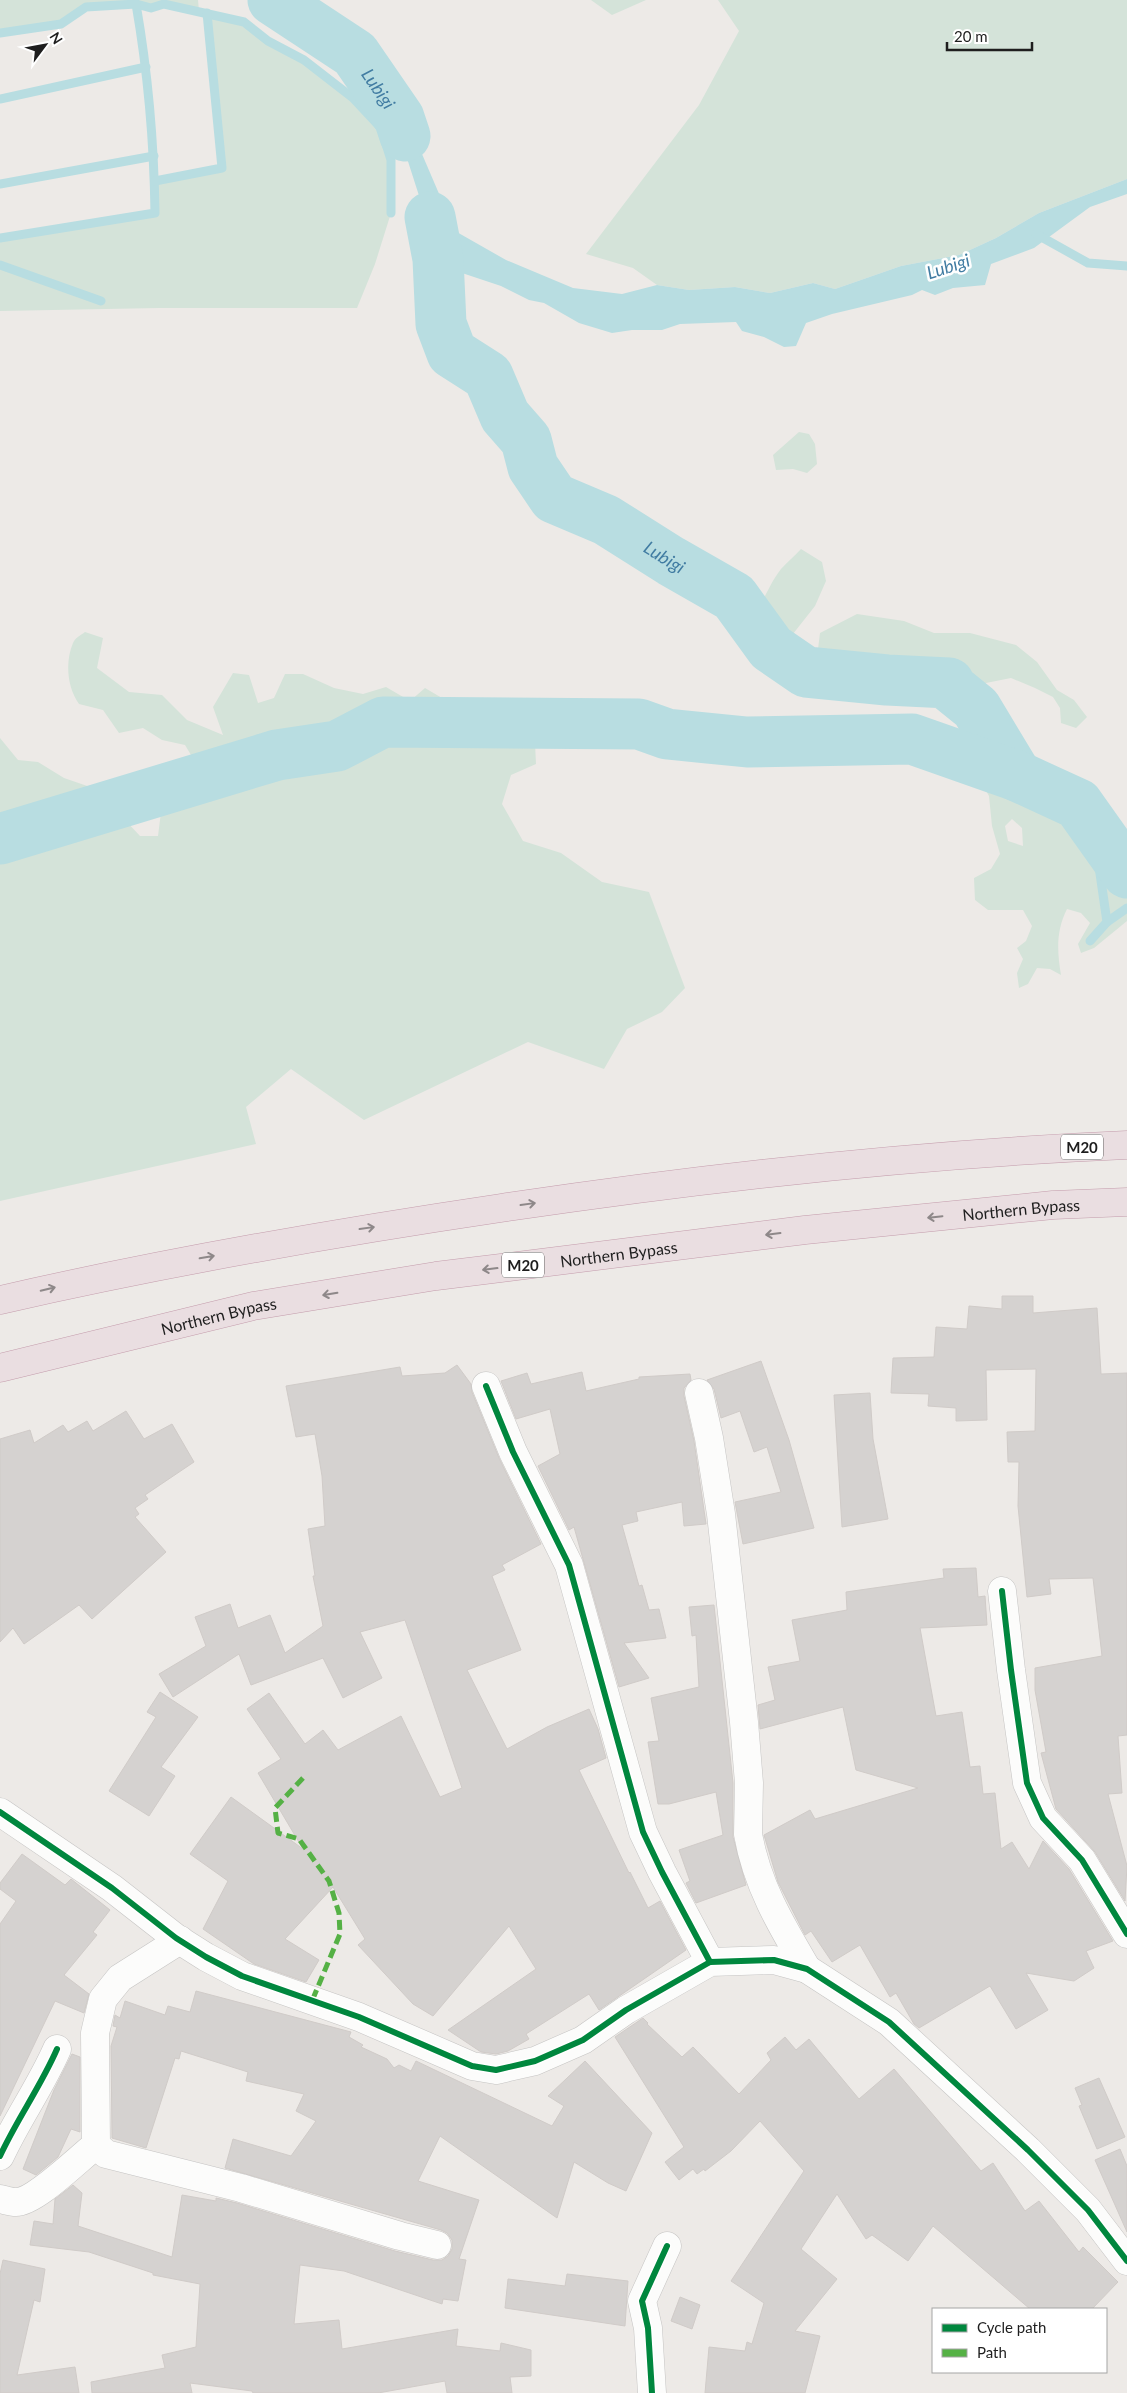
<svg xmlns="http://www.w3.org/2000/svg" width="1127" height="2393" font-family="Lato,sans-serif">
<rect width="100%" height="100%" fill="#edeae7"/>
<g fill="#d4e3d9" fill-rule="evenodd">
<polygon points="0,0 198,0 199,11 164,4 151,8 136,4 86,7 61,24 0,33"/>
<polygon points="591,0 646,0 612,15"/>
<polygon points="718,0 1127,0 1127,179 1039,213 996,238 959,255 901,266 835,289 813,283 770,293 735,287 689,290 657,285 633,268 586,254 699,105 739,31"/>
<polygon points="207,13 244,22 268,41 304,60 353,98 381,128 391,160 391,213 375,264 357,308 159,308 0,311 0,238 155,213 155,181 222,168"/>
<polygon points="799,432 809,434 815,444 817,464 807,473 793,469 776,470 773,455"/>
<path d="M801,549l21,13 4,19 -11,25 -26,33 -30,12 -12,-16v-11c15,-16 20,-37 34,-55 6,-7 14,-13 20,-20z"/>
<path d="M857,614l47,7 30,12h36l46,12 21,17 20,28 17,10 13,17 -11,11 -15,-5 -1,-15 -7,-11 -18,-9 -24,-10 -30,6 20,20 13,27 2,28 36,59 23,12 20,-12 32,42v61l-33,27 -13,5 -3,-9 12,-21 -9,-10 -14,-4c-11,22 -10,42 -6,66l-11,-6 -13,-1 -9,16 -9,4 -2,-15 6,-14 -6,-11 9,-7 6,-15 -9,-16h-35l-13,-10 -1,-22 17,-9 9,-15 -8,-28 -3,-30 -9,-16 -8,-38v-26l-22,-29 -68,3 -49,-6 -16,-27 3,-24zM1012,819l10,9 1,18 -15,-5 -3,-15z"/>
<path d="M85,632l18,6 -6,30 32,24 33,3 25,25 36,15 -10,-28 20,-34 16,2 9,28 16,-5 11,-24h18l31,14 29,6 23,-7 24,14 15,-13 17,10 14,44 37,3 42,-2 1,21 -25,11 -9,29 21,37 38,12 41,29 47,10 36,96 -23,24 -35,17 -23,40 -76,-27 -164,78 -73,-51 -45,38 10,37 -256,57v-463l18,22 20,2 26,16 32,11 44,47h18l3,-24 -35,-30 6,-7 19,-6 17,30 17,-4 12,-30 -12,-20 -23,-5 -19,-12 -24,5 -16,-23 -24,-6c-12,-17 -14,-42 -6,-61 2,-5 8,-8 12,-11z"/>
</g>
<g fill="#b8dde1">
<polygon points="370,75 390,89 414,112 413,133 455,231 506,260 573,288 622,294 657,285 689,290 735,287 770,293 813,283 835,289 901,266 959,255 996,238 1039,213 1127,179 1127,194 1090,207 1034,248 991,264 985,285 953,288 935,295 922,290 912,295 832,314 806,323 796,346 784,347 764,337 742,331 736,322 680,324 662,330 632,330 612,333 579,323 544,303 529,300 501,286 450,269 438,271 429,269 414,247 420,227 422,205 396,124"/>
<polygon points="434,331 451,336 463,359 435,368 442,358 444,345"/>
<polygon points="491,365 505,385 508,400 543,445 550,479 566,503 554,506 543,504 530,487 511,436 493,422 488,396 480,371"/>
</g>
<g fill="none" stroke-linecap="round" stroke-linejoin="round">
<g stroke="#b8dde1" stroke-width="9">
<polyline points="136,4 151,8 164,4 244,22 268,41 304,60 353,98 381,128 391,160 391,213"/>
<path d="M0,33l61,-9 25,-17 50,-3c12,69 18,138 19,209l-155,25"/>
<polyline points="0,99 146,67"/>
<polyline points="155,181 222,168 207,13"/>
<polyline points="0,184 154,156"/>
<polyline points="1036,234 1088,263 1127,266"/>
<polyline points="0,265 101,301"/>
<polyline points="1107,922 1127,908"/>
<polyline points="1090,941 1107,922 1093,825"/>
</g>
<g stroke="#b8dde1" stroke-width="51">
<path id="s1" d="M273,0l82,54 44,64 6,18"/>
<path id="s2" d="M430,217l8,42 3,65 11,29 36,23 17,40 21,24 7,27 21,31 52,22 65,41 63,36 37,51 35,24 81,8 62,3 1,4 26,21 41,68"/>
<polyline points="0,839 277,755 337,746 383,722 639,724 667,734 747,742 912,739 1017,776 1078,804 1127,873"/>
</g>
</g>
<g fill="#d5d2d0" stroke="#d0cbc8">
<polygon points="1002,1296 1033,1296 1033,1313 1097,1308 1101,1374 1127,1373 1127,1735 1118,1736 1122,1793 1108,1794 1127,1866 1125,1901 1095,1852 1056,1809 1041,1753 1046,1752 1035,1690 1035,1668 1102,1656 1093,1578 1049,1579 1051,1594 1027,1597 1018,1506 1019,1462 1008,1462 1007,1432 1035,1431 1036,1369 986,1370 987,1420 956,1421 956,1408 928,1406 929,1394 891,1393 893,1358 934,1357 936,1327 967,1329 969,1306 1002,1309"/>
<polygon points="761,1361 789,1440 814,1528 743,1544 735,1502 781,1492 767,1447 754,1452 740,1411 721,1418 714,1389 707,1380"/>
<polygon points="457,1365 471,1384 472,1392 499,1458 541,1544 502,1565 505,1570 492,1576 521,1650 467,1670 507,1749 547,1727 589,1709 598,1729 606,1758 579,1770 629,1873 630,1872 648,1908 660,1901 686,1950 599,2010 589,1994 526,2034 529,2039 508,2051 496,2054 481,2052 448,2030 536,1969 509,1926 433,2016 413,2004 358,1945 365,1939 333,1887 285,1939 319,1960 306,1982 254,1964 203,1929 228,1881 190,1854 231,1797 303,1849 258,1773 281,1759 247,1709 269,1693 305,1744 323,1730 338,1750 401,1716 440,1797 462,1788 405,1620 360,1632 382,1678 343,1698 323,1658 251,1685 239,1654 173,1697 159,1674 206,1646 195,1617 230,1604 238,1628 270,1615 285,1653 323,1626 313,1576 315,1576 308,1529 325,1526 322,1476 315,1434 296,1437 286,1386 400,1367 402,1376 445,1373"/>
<polygon points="582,1372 586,1391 639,1379 639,1377 690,1374 691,1380 684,1388 684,1396 694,1441 706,1524 684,1526 682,1502 636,1512 638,1521 622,1525 639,1586 642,1585 649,1610 659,1609 666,1638 624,1643 649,1678 619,1687 574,1527 569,1530 538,1466 560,1454 550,1409 516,1419 501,1381 527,1373 531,1384"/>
<polygon points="870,1393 873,1439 888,1519 842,1527 834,1395"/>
<polygon points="126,1411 144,1439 172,1424 194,1462 145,1495 148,1499 135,1508 139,1514 135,1517 166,1552 92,1619 79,1605 24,1644 13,1628 0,1642 0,1439 30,1430 34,1443 63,1425 68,1432 87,1421 93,1431"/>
<polygon points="976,1568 978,1597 985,1596 987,1625 920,1628 936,1716 962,1712 970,1767 980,1766 983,1794 995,1793 1001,1849 1012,1842 1029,1869 1043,1841 1069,1869 1113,1941 1086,1951 1094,1968 1074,1981 1026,1973 1048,2010 1016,2029 990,1986 919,2028 914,2024 896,1993 890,1997 860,1945 832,1962 811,1931 805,1935 778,1882 764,1835 810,1810 815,1819 918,1788 856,1770 843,1707 760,1729 758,1705 775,1700 768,1667 800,1661 792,1620 847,1610 846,1592 944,1578 943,1569"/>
<polygon points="714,1605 733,1783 733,1837 746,1885 696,1903 686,1883 690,1881 679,1850 723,1835 716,1792 669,1804 658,1804 648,1742 659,1741 651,1698 699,1687 696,1635 692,1636 689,1607"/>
<polygon points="160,1692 198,1717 161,1767 175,1776 149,1816 109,1791 156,1717 147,1712"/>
<polygon points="22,1854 65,1885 71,1879 110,1910 93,1932 97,1935 64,1975 89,1994 84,2013 55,2001 0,2116 0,1924 16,1901 0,1889 0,1883"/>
<polygon points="196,1991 351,2032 349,2037 363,2045 361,2047 387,2059 394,2068 399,2065 411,2071 416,2061 552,2126 564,2106 548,2096 585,2061 652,2133 626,2191 608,2183 574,2162 557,2218 440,2136 418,2181 479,2200 459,2259 466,2260 458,2301 443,2299 442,2304 344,2271 300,2265 294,2324 339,2320 342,2349 458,2329 456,2346 500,2351 501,2343 531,2350 531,2376 510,2377 512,2393 447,2393 445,2381 378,2393 253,2393 252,2391 190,2383 192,2393 92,2393 91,2382 165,2368 162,2355 196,2347 200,2284 153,2275 153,2273 89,2252 30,2245 34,2221 53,2224 55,2199 73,2185 82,2193 78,2226 172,2257 182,2195 216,2201 216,2198 237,2203 395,2251 433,2260 442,2260 448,2256 452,2249 452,2240 447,2233 441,2230 225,2168 233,2139 291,2156 316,2121 296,2111 304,2094 246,2081 248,2072 181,2051 179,2059 175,2058 146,2148 112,2138 111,2046 117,2027 113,2026 115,2015 120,2018 125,2001 165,2015 168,2006 190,2012"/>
<polygon points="643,2018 648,2023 647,2024 682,2057 693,2047 739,2094 771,2060 767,2053 785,2037 796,2050 809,2039 859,2099 894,2069 981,2171 993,2163 1025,2211 1039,2201 1079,2252 1083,2247 1118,2282 1092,2309 1030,2309 933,2226 908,2261 872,2235 866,2239 837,2194 801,2249 837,2279 795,2331 820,2336 805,2393 705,2393 709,2347 745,2351 747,2342 752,2344 764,2303 731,2281 804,2171 760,2121 731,2151 705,2171 704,2169 697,2174 693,2169 679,2180 665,2162 684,2147 615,2037"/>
<polygon points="72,2054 80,2057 80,2132 71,2129 58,2157 36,2175 23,2169 54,2090"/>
<polygon points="1099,2078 1125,2137 1097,2149 1079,2106 1082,2105 1075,2088"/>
<polygon points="1120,2149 1127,2166 1127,2232 1095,2160"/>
<polygon points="3,2260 45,2269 40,2302 34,2300 17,2375 75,2367 79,2393 0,2393 0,2274"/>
<polygon points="567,2274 628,2281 625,2326 505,2308 508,2279 565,2286"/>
<polygon points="680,2297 700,2305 692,2329 671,2321"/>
</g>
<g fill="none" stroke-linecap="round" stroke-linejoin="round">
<defs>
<g id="minor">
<polyline points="486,1386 513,1452 569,1565 643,1832 662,1872 710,1962"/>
<path d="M699,1393l10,45 12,76 23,208 5,61 -1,51c9,51 33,91 59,135"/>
<polyline points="1002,1591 1011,1670 1027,1783 1043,1818 1082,1860 1127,1934"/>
<polyline points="0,1812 112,1888 176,1938 206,1957 242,1976 359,2017 472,2066 496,2070 535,2061 583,2040 626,2010 710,1962 774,1960 807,1969 889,2022 1028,2150 1088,2210 1127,2261"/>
<polyline points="180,1940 120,1978 103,1999 95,2033 96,2145 106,2154 241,2188 400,2236 437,2245"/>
<path d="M0,2156c17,-37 41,-70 57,-107"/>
<path d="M0,2199c5,1 11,3 16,3 19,0 62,-43 80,-57"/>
<polyline points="652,2393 648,2328 642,2301 667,2246"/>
</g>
<g id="motorway">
<path d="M0,1300c166,-38 333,-67 501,-92 208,-31 416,-54 626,-63"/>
<path id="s3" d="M0,1368l253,-62 183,-30 369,-46 248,-25 74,-3"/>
</g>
</defs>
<use href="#minor" stroke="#c5c4c3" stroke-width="29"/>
<use href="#motorway" stroke="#c49cac" stroke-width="29"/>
<use href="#minor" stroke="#fcfcfb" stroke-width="28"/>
<use href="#motorway" stroke="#eadee1" stroke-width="28"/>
<polyline stroke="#55b145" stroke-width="5" stroke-dasharray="10 5" stroke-linecap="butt" points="303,1778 275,1808 278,1833 299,1839 329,1881 339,1913 340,1934 312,2001"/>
<defs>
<g id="cycleway">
<polyline points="486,1386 513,1452 569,1565 643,1832 662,1872 710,1962"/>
<polyline points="1002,1591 1011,1670 1027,1783 1043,1818 1082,1860 1127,1934"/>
<polyline points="0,1812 112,1888 176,1938 206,1957 242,1976 359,2017 472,2066 496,2070 535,2061 583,2040 626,2010 710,1962 774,1960 807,1969 889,2022 1028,2150 1088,2210 1127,2261"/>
<path d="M0,2156c17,-37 41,-70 57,-107"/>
<polyline points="652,2393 648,2328 642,2301 667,2246"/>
</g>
</defs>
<use href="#cycleway" stroke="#fff" stroke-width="9"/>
<use href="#cycleway" stroke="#00873e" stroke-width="6"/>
</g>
<defs><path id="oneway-shaft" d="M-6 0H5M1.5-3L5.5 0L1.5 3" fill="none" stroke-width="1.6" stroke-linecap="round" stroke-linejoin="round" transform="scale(1.25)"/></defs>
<g stroke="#8e8889">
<use href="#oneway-shaft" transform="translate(528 1204) rotate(-8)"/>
<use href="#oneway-shaft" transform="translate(935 1217) rotate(174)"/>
<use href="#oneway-shaft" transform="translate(367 1228) rotate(-8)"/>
<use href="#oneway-shaft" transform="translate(773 1234) rotate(173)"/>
<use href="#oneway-shaft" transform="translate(207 1257) rotate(-10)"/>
<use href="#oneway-shaft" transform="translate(490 1269) rotate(173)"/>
<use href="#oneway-shaft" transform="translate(48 1289) rotate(-13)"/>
<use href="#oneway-shaft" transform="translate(330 1294) rotate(171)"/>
</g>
<g text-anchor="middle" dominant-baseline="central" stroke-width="5" stroke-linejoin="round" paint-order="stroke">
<g fill="#fff" stroke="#626262" stroke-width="1">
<rect x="1061" y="1134.5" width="42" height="25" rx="4"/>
<rect x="502" y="1252.5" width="42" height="25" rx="4"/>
</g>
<g font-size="15" font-weight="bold" fill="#1e1e1e">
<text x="1082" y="1147">M20</text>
<text x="523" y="1265">M20</text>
</g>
<g font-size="16" fill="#1e1e1e" stroke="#fff">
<text stroke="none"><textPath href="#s3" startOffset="1035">Northern Bypass</textPath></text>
<text stroke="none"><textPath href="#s3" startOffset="630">Northern Bypass</textPath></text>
<text stroke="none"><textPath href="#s3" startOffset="225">Northern Bypass</textPath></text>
</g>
<g font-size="18" font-style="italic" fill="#417ca2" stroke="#fff">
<text stroke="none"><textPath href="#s1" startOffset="140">Lubigi</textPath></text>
<text transform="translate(948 266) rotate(-18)">Lubigi</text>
<text stroke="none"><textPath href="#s2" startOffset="448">Lubigi</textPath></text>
</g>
</g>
<rect x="932" y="2308" width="175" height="65" fill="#ffffff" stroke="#a5a5a5"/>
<rect x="942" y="2324" width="25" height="8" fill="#00873e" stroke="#a5a5a5"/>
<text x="977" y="2333" font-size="15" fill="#1e1e1e">Cycle path</text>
<rect x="942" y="2349" width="25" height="8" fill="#55b145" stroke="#a5a5a5"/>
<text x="977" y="2358" font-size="15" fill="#1e1e1e">Path</text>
<g transform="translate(45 45) rotate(58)" stroke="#ffffff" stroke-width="4" paint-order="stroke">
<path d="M0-4L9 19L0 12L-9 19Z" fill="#1e1e1e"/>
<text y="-8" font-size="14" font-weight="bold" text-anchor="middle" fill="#1e1e1e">N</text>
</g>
<path d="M947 42v8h85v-8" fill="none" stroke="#1e1e1e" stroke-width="2.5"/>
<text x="954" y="42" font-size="15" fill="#1e1e1e" stroke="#ffffff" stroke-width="4" paint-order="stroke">20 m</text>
</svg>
